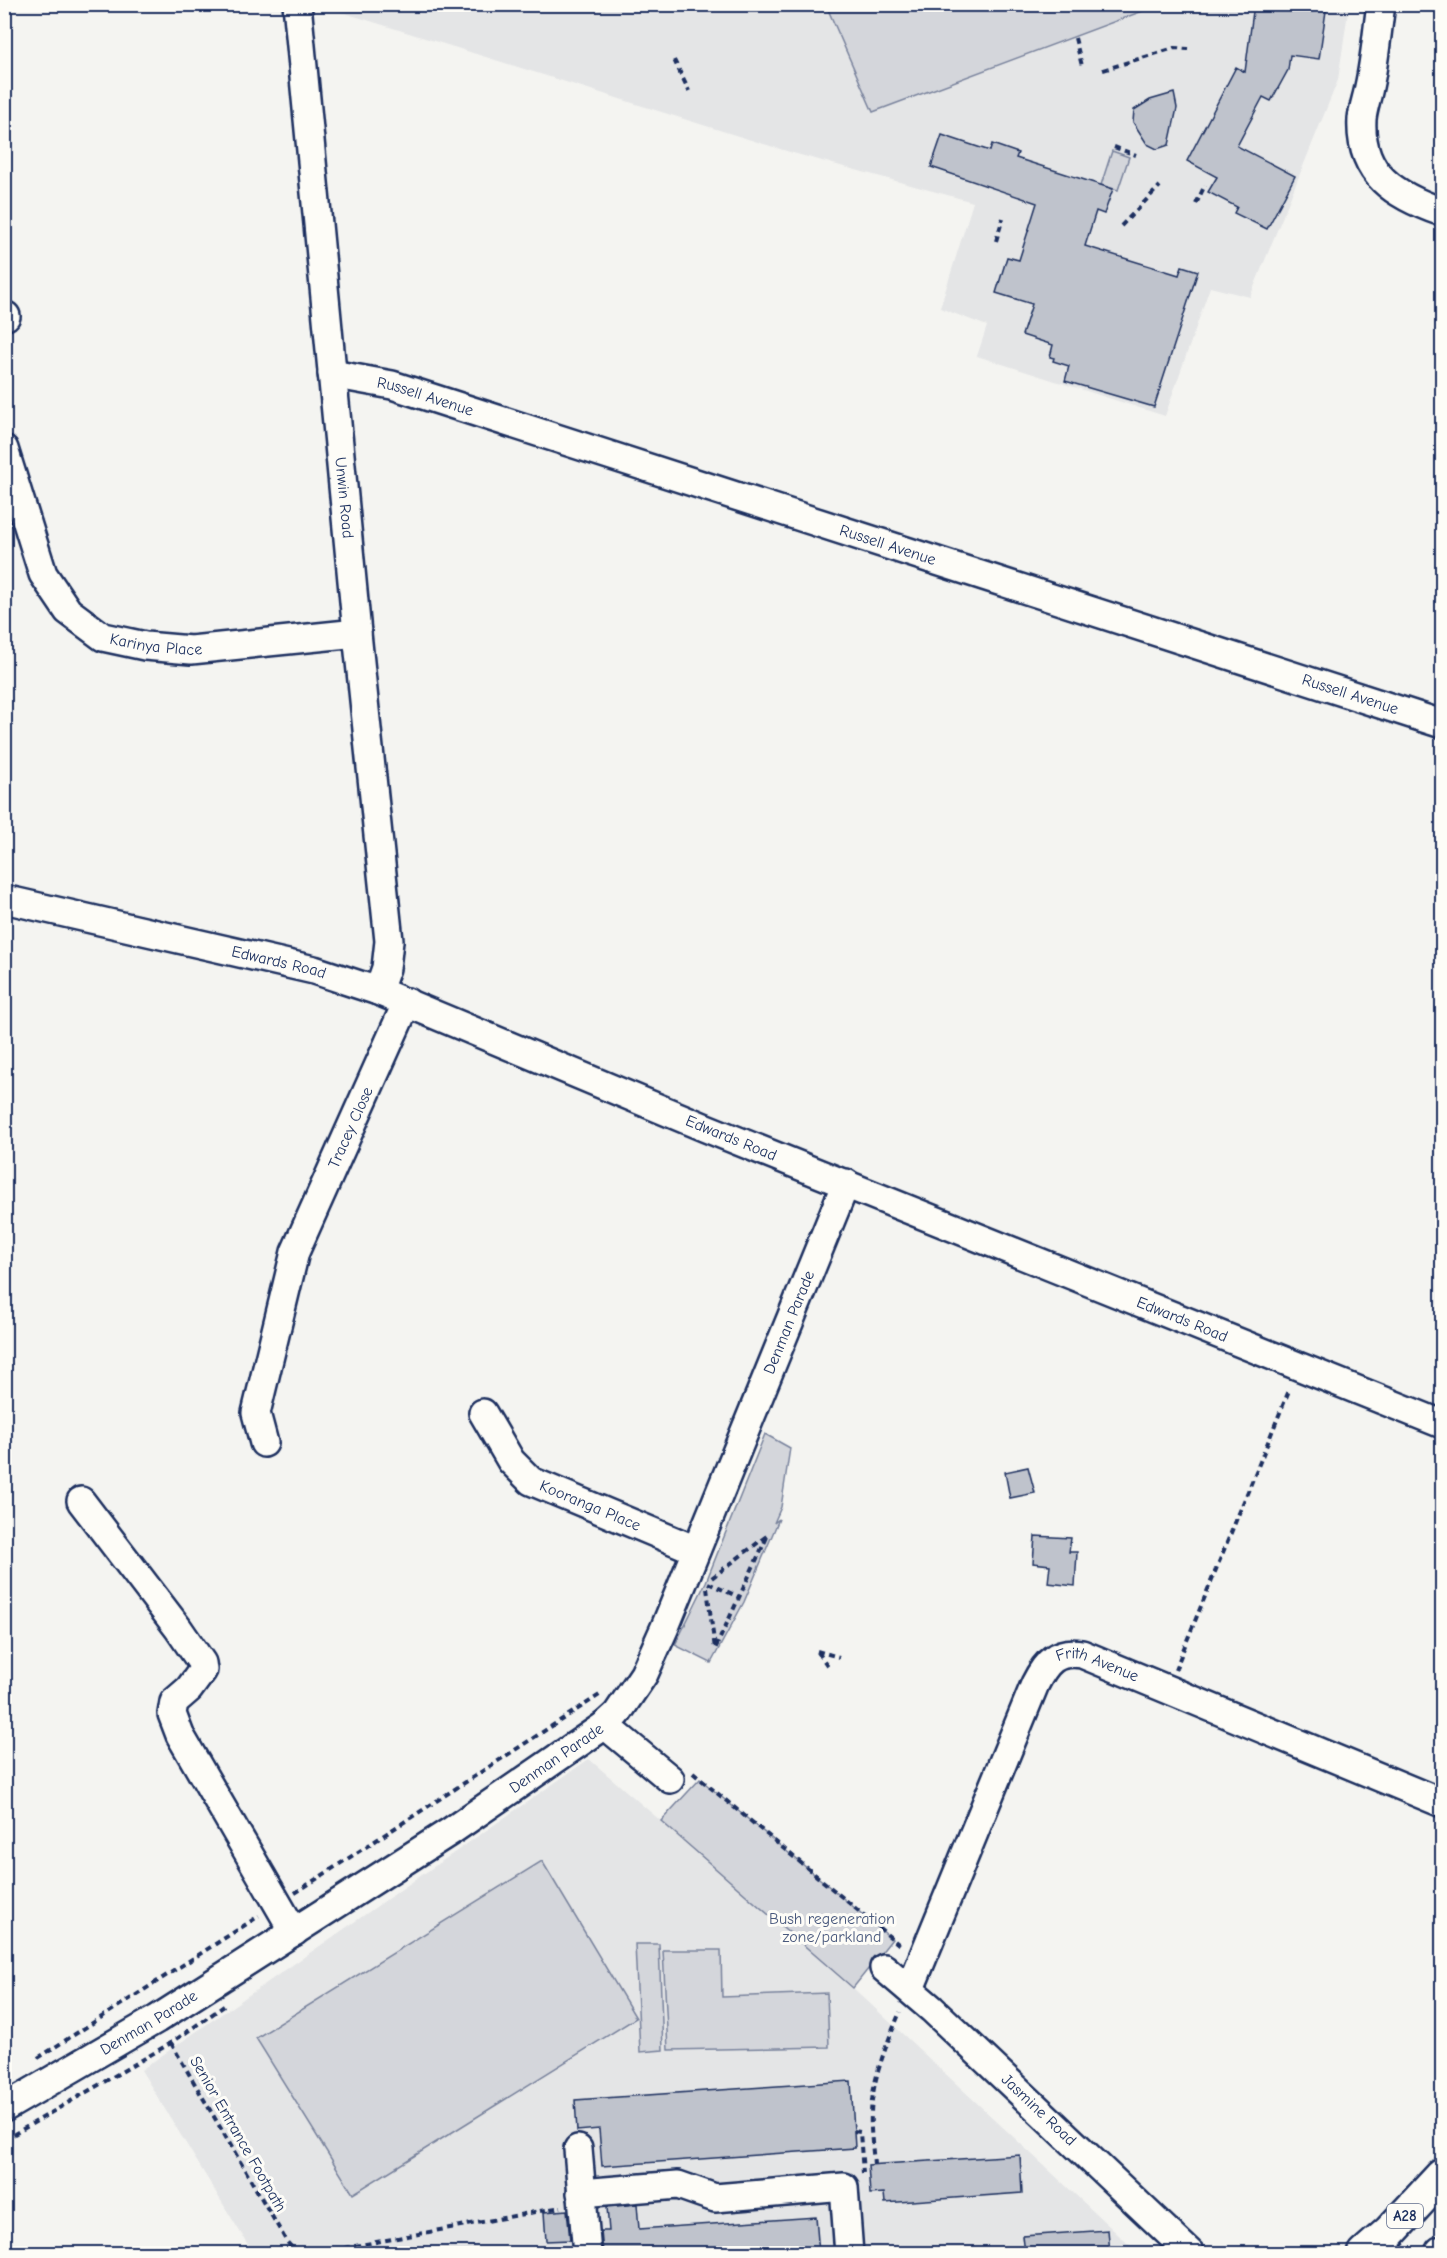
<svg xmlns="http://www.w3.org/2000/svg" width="1447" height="2258" font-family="'Comic Neue',sans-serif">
<rect width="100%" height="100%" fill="#f4f4f1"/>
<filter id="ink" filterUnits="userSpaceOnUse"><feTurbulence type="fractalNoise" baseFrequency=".0167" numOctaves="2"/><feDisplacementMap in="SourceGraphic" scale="12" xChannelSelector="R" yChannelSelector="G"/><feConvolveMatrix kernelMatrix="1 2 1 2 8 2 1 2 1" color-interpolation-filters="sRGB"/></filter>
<g filter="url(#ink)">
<g fill="#e4e5e6">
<polygon points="319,5 1349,5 1338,80 1250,297 1210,287 1165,416 977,356 987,326 940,308 973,202 793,153"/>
<polygon points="589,1759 836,1972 1138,2253 253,2253 141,2070"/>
</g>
<g fill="#d4d6db" stroke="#78829c" stroke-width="1.5">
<polygon points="826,5 1148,5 1148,9 873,112"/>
<polygon points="1112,151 1129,157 1118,190 1101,185"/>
<polygon points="765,1434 790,1448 781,1507 774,1523 779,1519 744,1602 711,1663 675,1645 706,1582"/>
<polygon points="700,1779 892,1939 853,1988 661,1821"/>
<polygon points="542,1861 636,2018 353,2194 256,2038"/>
<polygon points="635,1944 659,1944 663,2050 640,2052"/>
<polygon points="663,1950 721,1950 722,1997 827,1993 829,2047 668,2050"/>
</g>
<g fill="#bfc3cc" stroke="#1b2f5e" stroke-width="1.5">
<polygon points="1254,4 1327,4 1319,59 1290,55 1288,70 1271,101 1263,97 1237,146 1295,176 1267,229 1234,213 1237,207 1208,192 1217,177 1187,161 1236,67 1245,72"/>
<polygon points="1174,93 1177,108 1169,145 1157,149 1147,144 1133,122 1134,110 1150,100"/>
<polygon points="942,135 990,151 992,144 1018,153 1016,158 1113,189 1104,214 1096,211 1085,246 1179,275 1182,266 1198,271 1154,407 1065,381 1069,366 1053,361 1054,358 1050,357 1053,345 1022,335 1032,304 996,293 1007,257 1019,260 1037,203 931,167"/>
<polygon points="1028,1467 1035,1493 1010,1498 1005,1472"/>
<polygon points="1035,1536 1071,1538 1069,1552 1077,1552 1075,1586 1048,1583 1050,1565 1033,1563"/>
<polygon points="851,2081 855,2148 602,2166 599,2129 577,2131 575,2100"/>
<polygon points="1020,2155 1022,2193 885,2203 884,2193 870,2194 868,2165"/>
<polygon points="637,2204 639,2229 816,2217 819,2253 603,2253 601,2231 609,2231 607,2207"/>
<polygon points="567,2210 570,2240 546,2241 544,2212"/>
<polygon points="1108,2230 1110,2253 1025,2253 1023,2236"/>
</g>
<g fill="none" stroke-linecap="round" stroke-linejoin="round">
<defs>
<g id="minor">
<path id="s1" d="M297,4l60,629 32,308 -3,27 -8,23"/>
<path d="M1381,4c-4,28 -6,56 -12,83 -2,11 -6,21 -7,32 -3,56 34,77 80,93"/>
<polyline points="4,317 6,316"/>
<path id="s2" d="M332,374l60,11 1050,339"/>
<path id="s3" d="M4,449l39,125 25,37 35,26 42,9 46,4 166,-17"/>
<path id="s4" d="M4,899l310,71 64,21 328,137 736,296"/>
<path id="s5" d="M483,1413l28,48 20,20 165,69"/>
<path id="s6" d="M264,1443l-8,-30 39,-161 112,-250"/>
<polyline points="81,1501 178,1628 202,1663 203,1670 189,1689 174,1702 172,1714 180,1735 294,1932"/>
<polyline points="605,1725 670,1779"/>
<path id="s7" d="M884,1968l48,41 259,245"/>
<path id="s8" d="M910,1989l125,-305c11,-22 21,-34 47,-30l360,149"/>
<path id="s9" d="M4,2108l153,-89 294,-188 154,-106 12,-11 27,-40 21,-47 181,-444"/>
<polyline points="578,2149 587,2254"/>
<polyline points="581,2193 678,2185 715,2198 844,2187 849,2254"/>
</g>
<g id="highway">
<polyline points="1365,2254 1390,2232 1442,2176"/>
<polyline points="1442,2254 1442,2253"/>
</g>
</defs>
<use href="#minor" stroke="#1b2f5e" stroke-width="32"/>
<use href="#highway" stroke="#1b2f5e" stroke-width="38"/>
<g stroke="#1b2f5e" stroke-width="4" stroke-dasharray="6 4.5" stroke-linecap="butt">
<polyline points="1075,38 1082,66"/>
<polyline points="674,60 689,91"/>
<polyline points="1103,70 1174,48 1188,49"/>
<polyline points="1114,147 1136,155"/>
<polyline points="1196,204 1205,185"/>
<polyline points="1121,226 1160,186"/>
<polyline points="996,241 1003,218"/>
<polyline points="708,1583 739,1597"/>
<polyline points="707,1588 715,1649 768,1535 709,1580"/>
<polyline points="817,1651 839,1657"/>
<polyline points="818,1652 829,1668"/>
<polyline points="1175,1670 1290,1388"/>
<polyline points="693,1773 902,1947"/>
<polyline points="295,1893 601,1694"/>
<polyline points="171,2043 287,2242 295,2251 304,2254"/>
<polyline points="38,2058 259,1916"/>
<polyline points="854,2131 860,2132 863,2173"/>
<polyline points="4,2140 171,2043 224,2006"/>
<path d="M874,2165c-1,-17 -4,-34 -3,-51 1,-35 16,-71 29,-102"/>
<polyline points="313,2254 561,2207"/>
</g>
<use href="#minor" stroke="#fdfcf7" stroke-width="27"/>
<use href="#highway" stroke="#fdfcf7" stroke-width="33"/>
</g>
</g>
<g text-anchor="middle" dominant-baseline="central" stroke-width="6" stroke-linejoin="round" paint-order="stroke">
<rect fill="#fdfcf7" stroke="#5f6c8c" stroke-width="1.5" x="1387" y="2204" width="36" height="24" rx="4.5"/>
<g font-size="15" font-weight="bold" fill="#1b2f5e">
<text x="1405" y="2216">A28</text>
</g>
<g font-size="16" fill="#1b2f5e" stroke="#fdfcf7">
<text stroke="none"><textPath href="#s2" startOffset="96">Russell Avenue</textPath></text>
<text stroke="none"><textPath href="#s1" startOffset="496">Unwin Road</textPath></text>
<text stroke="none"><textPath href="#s2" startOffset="582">Russell Avenue</textPath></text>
<text stroke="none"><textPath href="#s3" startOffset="273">Karinya Place</textPath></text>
<text stroke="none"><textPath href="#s2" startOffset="1068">Russell Avenue</textPath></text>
<text stroke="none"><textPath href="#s4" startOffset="282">Edwards Road</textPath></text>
<text stroke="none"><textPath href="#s6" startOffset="333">Tracey Close</textPath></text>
<text stroke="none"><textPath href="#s4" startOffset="768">Edwards Road</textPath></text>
<text stroke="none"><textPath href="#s4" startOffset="1254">Edwards Road</textPath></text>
<text stroke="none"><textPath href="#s9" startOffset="1158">Denman Parade</textPath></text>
<text stroke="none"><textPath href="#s5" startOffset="148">Kooranga Place</textPath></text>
<text stroke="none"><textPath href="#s8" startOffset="408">Frith Avenue</textPath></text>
<text stroke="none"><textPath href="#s9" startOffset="654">Denman Parade</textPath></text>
<text stroke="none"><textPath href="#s9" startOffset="168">Denman Parade</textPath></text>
<text stroke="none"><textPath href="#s7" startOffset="210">Jasmine Road</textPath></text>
<text transform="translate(238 2134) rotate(60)">Senior Entrance Footpath</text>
</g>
<g font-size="16" fill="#49597d" stroke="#fdfcf7">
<text x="832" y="1919">Bush regeneration<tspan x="832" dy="18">zone/parkland</tspan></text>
</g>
</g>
<rect width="1447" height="2258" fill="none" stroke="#fdfcf7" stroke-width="24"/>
<rect x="12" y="12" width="1423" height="2234" fill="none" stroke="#1b2f5e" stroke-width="2" filter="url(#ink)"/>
</svg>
